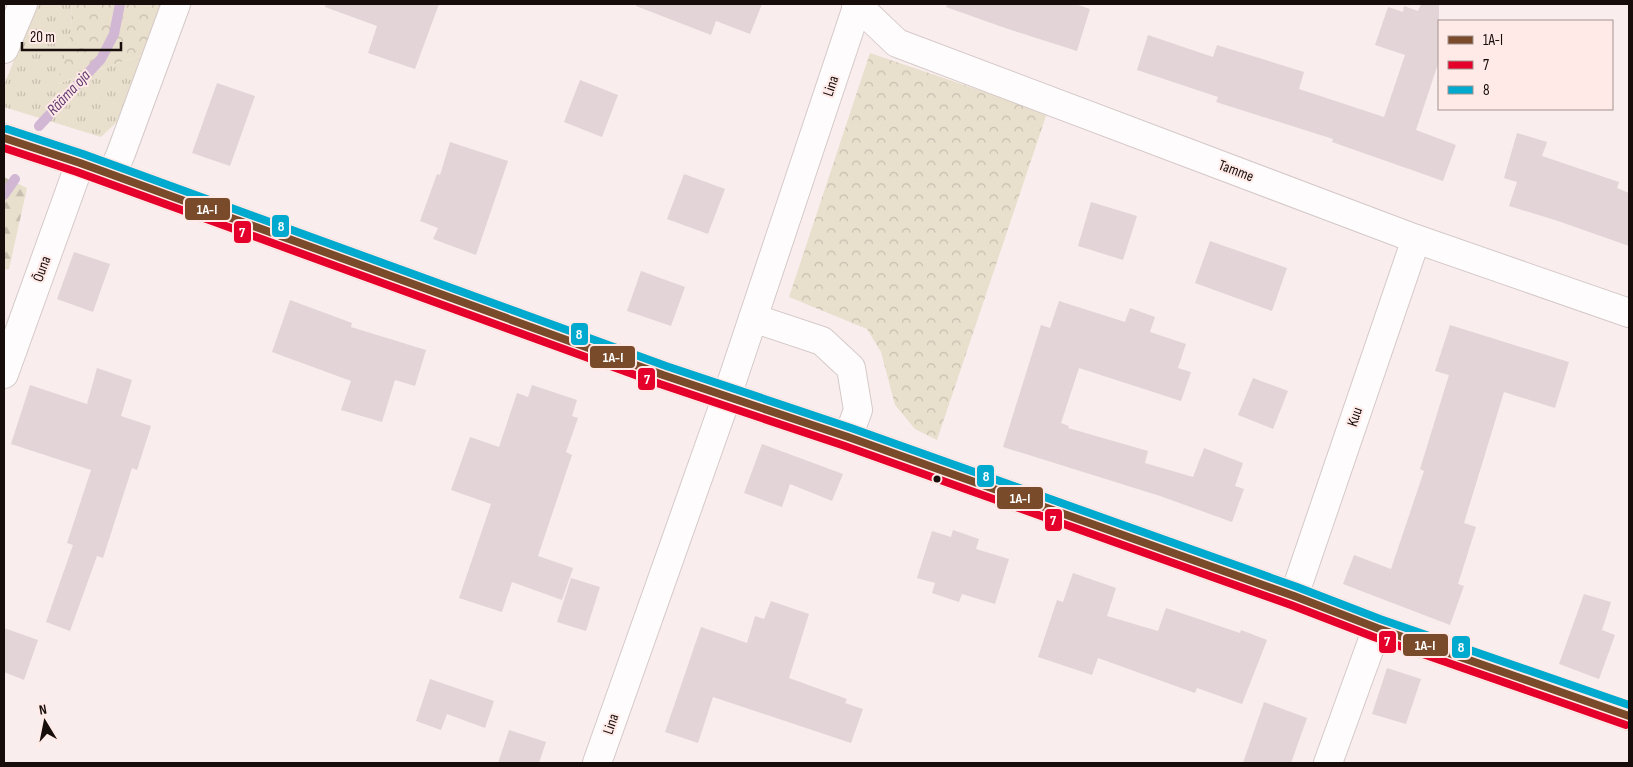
<svg xmlns="http://www.w3.org/2000/svg" width="1633" height="767" font-family="'Sofia Sans Condensed',sans-serif">
<defs>
<pattern id="grass-tufts" width="24" height="20" patternUnits="userSpaceOnUse" patternTransform="scale(1.25)"><rect width="24" height="20" fill="#e9dfcd"/><path d="M3 7l-1-3M5 7V3M7 7l1-3M15 17l-1-3M17 17v-4M19 17l1-3" fill="none" stroke="#c7beaf"/></pattern>
<pattern id="forest-firs" width="22" height="20" patternUnits="userSpaceOnUse" patternTransform="scale(1.25)"><rect width="22" height="20" fill="#e9dfcd"/><path d="M5 1l3.5 6h-7zM16 11l3.5 6h-7z" fill="#c7beaf"/></pattern>
<pattern id="park-crowns" width="20" height="18" patternUnits="userSpaceOnUse" patternTransform="scale(1.25)"><rect width="20" height="18" fill="#e9dfcd"/><path d="M2 6a3 3 0 1 1 6 0M12 15a3 3 0 1 1 6 0" fill="none" stroke="#c7beaf"/></pattern>
</defs>
<rect width="100%" height="100%" fill="#f9eeed"/>
<polygon fill="url(#grass-tufts)" points="40,4 72,4 71,33 58,84 151,52 124,115 101,137 4,107 4,85 34,11"/>
<polygon fill="url(#forest-firs)" points="4,177 27,188 9,269 4,270"/>
<g fill="url(#park-crowns)">
<polygon points="72,4 167,4 151,52 57,84 71,33"/>
<polygon points="870,53 1047,113 937,440 915,429 895,405 881,352 867,329 789,297"/>
</g>
<g fill="none" stroke-linecap="round" stroke-linejoin="round">
<g stroke="#d2b7d5" stroke-width="10">
<polyline points="39,126 101,59 114,34 120,4"/>
<polyline points="4,195 15,179"/>
</g>
</g>
<g fill="#e3d4d7">
<polygon points="326,4 439,4 415,69 368,53 377,26 325,7"/>
<polygon points="636,4 762,4 750,34 716,21 711,35 636,6"/>
<polygon points="947,4 1075,4 1090,9 1077,51 1008,29 946,7"/>
<polygon points="1421,4 1439,4 1439,61 1416,130 1456,145 1443,181 1332,142 1333,139 1216,102 1218,97 1137,70 1148,35 1213,57 1217,45 1304,72 1299,89 1384,117 1405,55 1375,45 1388,7 1403,12 1404,6 1418,11"/>
<polygon points="580,80 618,95 602,137 564,122"/>
<polygon points="217,83 255,96 230,166 192,153"/>
<polygon points="1517,133 1547,142 1542,156 1619,182 1617,188 1629,193 1629,246 1558,221 1509,206 1517,182 1504,178"/>
<polygon points="450,142 508,161 476,255 433,239 438,228 420,221 437,174 440,175"/>
<polygon points="684,174 725,189 708,234 667,219"/>
<polygon points="1091,202 1137,216 1123,260 1078,246"/>
<polygon points="1210,241 1287,268 1272,311 1195,283"/>
<polygon points="74,252 110,264 93,312 57,299"/>
<polygon points="641,271 685,287 671,326 627,311"/>
<polygon points="290,300 352,323 351,327 426,350 415,386 395,380 382,422 341,410 351,381 272,352"/>
<polygon points="1059,301 1125,322 1130,308 1155,317 1150,332 1186,344 1178,368 1191,372 1181,401 1079,368 1061,423 1069,426 1068,428 1148,451 1145,463 1193,477 1204,448 1243,463 1235,486 1244,489 1232,522 1160,496 1003,447 1041,325 1050,328"/>
<polygon points="1450,325 1569,362 1555,408 1504,392 1464,523 1476,527 1458,584 1464,586 1450,625 1343,584 1354,555 1391,569 1424,471 1420,469 1449,375 1435,371"/>
<polygon points="97,368 132,380 121,416 151,426 137,470 132,468 103,558 97,556 70,631 46,622 73,545 67,543 91,470 11,444 30,385 87,404"/>
<polygon points="1253,378 1288,391 1273,429 1238,415"/>
<polygon points="532,385 577,400 572,416 578,418 566,452 572,455 538,556 573,568 562,600 512,582 502,612 459,598 491,504 451,490 470,437 499,447 517,393 528,397"/>
<polygon points="762,444 843,474 832,501 790,484 782,507 744,493"/>
<polygon points="953,530 979,539 976,549 1009,559 995,604 962,594 959,602 932,593 935,583 917,578 932,531 951,537"/>
<polygon points="1073,573 1116,588 1107,616 1158,631 1166,608 1240,633 1241,630 1267,640 1242,704 1197,688 1195,693 1098,658 1092,675 1038,657 1057,600 1063,602"/>
<polygon points="571,578 600,587 586,631 557,622"/>
<polygon points="1584,594 1611,602 1602,630 1615,635 1599,679 1559,664"/>
<polygon points="771,601 809,614 789,678 847,699 845,703 863,709 851,743 713,697 698,743 665,732 701,627 747,643 755,616 764,619"/>
<polygon points="4,628 38,640 24,680 4,672"/>
<polygon points="1387,668 1421,679 1406,724 1372,714"/>
<polygon points="430,679 494,701 485,728 447,714 441,730 416,721"/>
<polygon points="1264,702 1307,718 1291,763 1243,763"/>
<polygon points="509,730 546,742 539,763 498,763"/>
</g>
<g fill="none" stroke-linecap="round" stroke-linejoin="round">
<defs>
<g id="minor">
<polyline points="856,4 897,43 1416,239 1629,313"/>
<polyline points="4,49 23,4"/>
<polyline points="4,138 80,163 663,375 848,437 1294,596 1377,628 1629,716"/>
<polyline points="111,175 120,156 176,4"/>
<polyline points="753,318 822,341 851,368 858,410 848,437"/>
<polyline points="4,374 80,163"/>
<polyline points="1294,596 1416,239"/>
<polyline points="597,763 727,396 858,4"/>
<polyline points="1328,763 1377,628"/>
</g>
</defs>
<use href="#minor" stroke="#d5cac9" stroke-width="30"/>
<use href="#minor" stroke="#fefcfc" stroke-width="28"/>
<defs>
<polyline id="bus-1" points="4,138 80,163 663,375 848,437 1294,596 1377,628 1629,716"/>
<polyline id="bus-2" points="4,148 77,172 660,384 845,446 1291,605 1374,637 1626,725"/>
<polyline id="bus-3" points="7,129 83,154 666,366 851,428 1297,587 1380,619 1629,705"/>
</defs>
<use href="#bus-1" stroke="#ffeae7" stroke-width="11"/>
<use href="#bus-2" stroke="#ffeae7" stroke-width="11"/>
<use href="#bus-3" stroke="#ffeae7" stroke-width="11"/>
<use href="#bus-1" stroke="#7a4b2a" stroke-width="8"/>
<use href="#bus-2" stroke="#e4002b" stroke-width="8"/>
<use href="#bus-3" stroke="#00a9ce" stroke-width="8"/>
</g>
<circle fill="#170d0b" stroke="#ffeae7" stroke-width="2" cx="937" cy="479" r="4.5"/>
<g text-anchor="middle" dominant-baseline="central" stroke-width="4" stroke-linejoin="round" paint-order="stroke">
<g font-size="15" fill="#170d0b" stroke="#ffeae7">
<text transform="translate(831 86) rotate(-71)">Lina</text>
<text transform="translate(1236 171) rotate(21)">Tamme</text>
<text transform="translate(42 269) rotate(-70)">Õuna</text>
<text transform="translate(1355 417) rotate(-71)">Kuu</text>
<text transform="translate(611 724) rotate(-71)">Lina</text>
</g>
<g font-size="16" font-style="italic" fill="#643a71" stroke="#ffeae7">
<text transform="translate(69 93) rotate(-47)">Rääma oja</text>
</g>
</g>
<g stroke="#ffeae7" stroke-width="2">
<rect x="184" y="197" width="47" height="24" rx="5" fill="#7a4b2a"/>
<rect x="271" y="214" width="19" height="24" rx="5" fill="#00a9ce"/>
<rect x="233" y="220" width="19" height="24" rx="5" fill="#e4002b"/>
<rect x="570" y="322" width="19" height="24" rx="5" fill="#00a9ce"/>
<rect x="589" y="345" width="47" height="24" rx="5" fill="#7a4b2a"/>
<rect x="637" y="367" width="19" height="24" rx="5" fill="#e4002b"/>
<rect x="976" y="464" width="19" height="24" rx="5" fill="#00a9ce"/>
<rect x="996" y="486" width="48" height="24" rx="5" fill="#7a4b2a"/>
<rect x="1044" y="508" width="19" height="24" rx="5" fill="#e4002b"/>
<rect x="1378" y="630" width="19" height="24" rx="5" fill="#e4002b"/>
<rect x="1402" y="633" width="47" height="24" rx="5" fill="#7a4b2a"/>
<rect x="1451" y="635" width="20" height="24" rx="5" fill="#00a9ce"/>
</g>
<g font-size="14" text-anchor="middle" font-weight="bold" fill="#fff">
<text x="207" y="214">1A-I</text>
<text x="281" y="231">8</text>
<text x="242" y="237">7</text>
<text x="579" y="339">8</text>
<text x="613" y="362">1A-I</text>
<text x="647" y="384">7</text>
<text x="986" y="481">8</text>
<text x="1020" y="503">1A-I</text>
<text x="1053" y="525">7</text>
<text x="1387" y="646">7</text>
<text x="1425" y="650">1A-I</text>
<text x="1461" y="652">8</text>
</g>
<rect width="1633" height="767" fill="none" stroke="#170d0b" stroke-width="10"/>
<rect x="1438" y="20" width="175" height="90" fill="#ffeae7" stroke="#a2928f"/>
<rect x="1448" y="36" width="25" height="8" fill="#7a4b2a" stroke="#a2928f"/>
<text x="1483" y="45" font-size="15" fill="#170d0b">1A-I</text>
<rect x="1448" y="61" width="25" height="8" fill="#e4002b" stroke="#a2928f"/>
<text x="1483" y="70" font-size="15" fill="#170d0b">7</text>
<rect x="1448" y="86" width="25" height="8" fill="#00a9ce" stroke="#a2928f"/>
<text x="1483" y="95" font-size="15" fill="#170d0b">8</text>
<g transform="translate(45 722) rotate(350)" stroke="#ffeae7" stroke-width="4" paint-order="stroke">
<path d="M0-4L9 19L0 12L-9 19Z" fill="#170d0b"/>
<text y="-8" font-size="14" font-weight="bold" text-anchor="middle" fill="#170d0b">N</text>
</g>
<path d="M22 42v8h99v-8" fill="none" stroke="#170d0b" stroke-width="2.5"/>
<text x="30" y="42" font-size="15" fill="#170d0b" stroke="#ffeae7" stroke-width="4" paint-order="stroke">20 m</text>
</svg>
